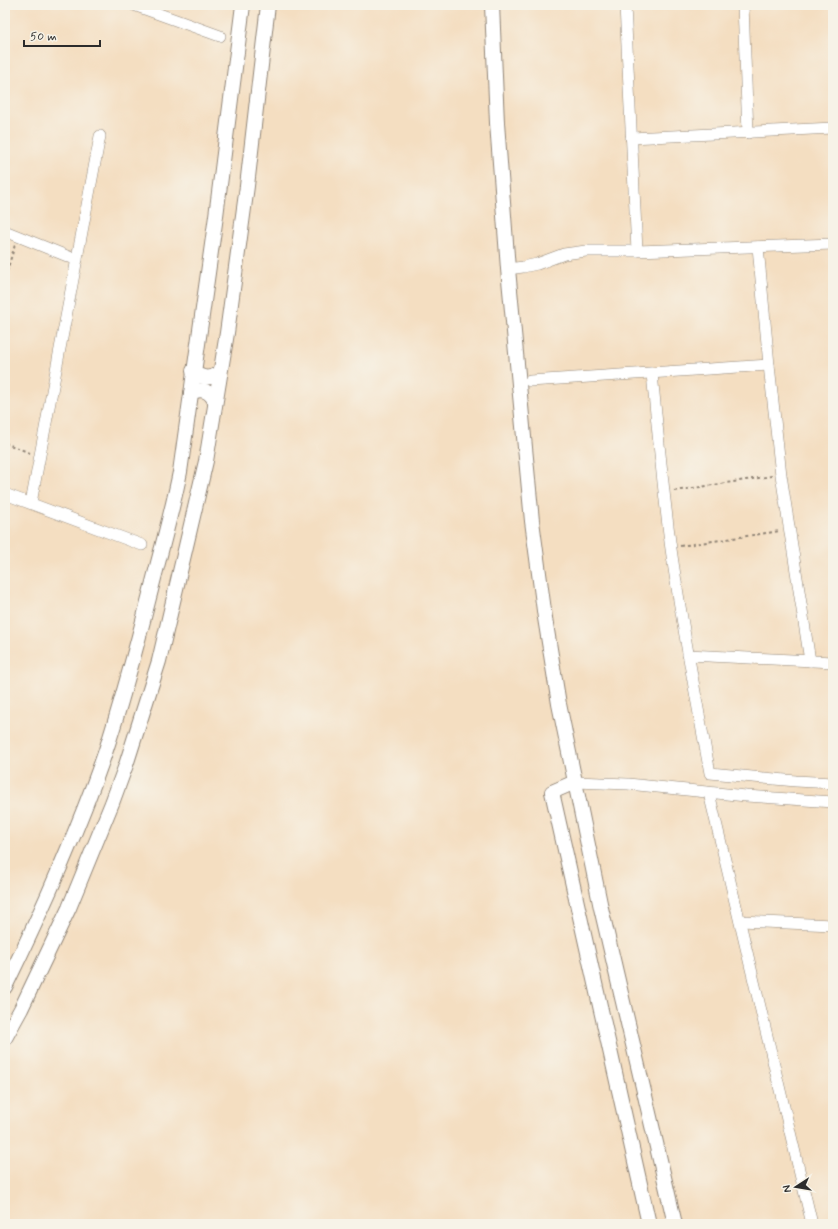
<svg xmlns="http://www.w3.org/2000/svg" width="838" height="1229" font-family="Mynerve,sans-serif">
<rect width="100%" height="100%" fill="#f7f3e8"/>
<filter id="ink" filterUnits="userSpaceOnUse"><feTurbulence type="fractalNoise" baseFrequency=".025" numOctaves="2"/><feDisplacementMap in="SourceGraphic" scale="8" xChannelSelector="R" yChannelSelector="G"/><feConvolveMatrix kernelMatrix="1 2 1 2 8 2 1 2 1" color-interpolation-filters="sRGB"/></filter>
<filter id="wash" filterUnits="userSpaceOnUse"><feTurbulence type="fractalNoise" baseFrequency=".012" numOctaves="4" result="noise"/><feDisplacementMap in="SourceGraphic" scale="16" xChannelSelector="R" yChannelSelector="G"/><feGaussianBlur stdDeviation="0.9" result="paint"/><feColorMatrix in="noise" values="0 0 0 0 0 0 0 0 0 0 0 0 0 0 0 0 0 1.4 0 .05"/><feComposite in="paint" operator="in"/></filter>
<g filter="url(#wash)">
<rect width="100%" height="100%" fill="#f4dec1"/>
</g>
<g filter="url(#ink)">
<g fill="none" stroke-linecap="round" stroke-linejoin="round">
<defs>
<g id="minor">
<polyline points="134,5 220,36"/>
<polyline points="625,5 637,251"/>
<polyline points="743,5 748,133"/>
<polyline points="631,138 833,128"/>
<polyline points="5,231 77,260"/>
<polyline points="758,247 769,365 781,475 810,661"/>
<polyline points="508,269 523,267 537,264 564,254 586,251 637,251 833,244"/>
<path d="M652,374c6,58 11,117 19,175 11,75 25,150 39,224l86,8 37,2"/>
<polyline points="530,381 769,365"/>
<polyline points="5,494 142,545"/>
<polyline points="31,503 100,136"/>
<polyline points="688,655 833,662"/>
<polyline points="575,782 628,784 746,796 833,802"/>
<polyline points="709,793 812,1224"/>
<polyline points="740,921 833,925"/>
</g>
<g id="tertiary">
<polyline points="492,5 497,123 508,269 532,521 545,618 559,704 601,908 675,1224"/>
<path d="M193,371c9,8 18,9 27,1"/>
<path d="M191,393c10,-6 20,-2 24,9"/>
<polyline points="575,782 552,792 649,1224"/>
<path d="M5,987c37,-76 72,-154 100,-234 18,-54 32,-108 46,-163 10,-40 21,-78 29,-118l36,-256 27,-211"/>
<polyline points="5,1038 21,1009 69,908 112,803 126,765 159,661 206,461 227,333 247,186 268,5"/>
</g>
</defs>
<use href="#minor" stroke="#908476" stroke-width="12"/>
<use href="#tertiary" stroke="#908476" stroke-width="16"/>
<g stroke="#908476" stroke-width="2" stroke-dasharray="3 3" stroke-linecap="butt">
<polyline points="5,15 8,5"/>
<polyline points="5,277 15,245"/>
<polyline points="5,443 30,453"/>
<polyline points="674,491 772,476"/>
<polyline points="680,546 780,531"/>
</g>
<use href="#minor" stroke="#fff" stroke-width="11"/>
<use href="#tertiary" stroke="#fff" stroke-width="14"/>
</g>
</g>
<rect width="838" height="1229" fill="none" stroke="#f7f3e8" stroke-width="20"/>
<g transform="translate(796 1187) rotate(258)" stroke="#f7f3e8" stroke-width="3" paint-order="stroke">
<path d="M0-3L7 15L0 10L-7 15Z" fill="#2b2b2b"/>
<text y="-6" font-size="11" font-weight="bold" text-anchor="middle" fill="#2b2b2b">N</text>
</g>
<path d="M24 40v6h76v-6" fill="none" stroke="#2b2b2b" stroke-width="2"/>
<text x="30" y="40" font-size="12" fill="#2b2b2b" stroke="#f7f3e8" stroke-width="3" paint-order="stroke">50 m</text>
</svg>
